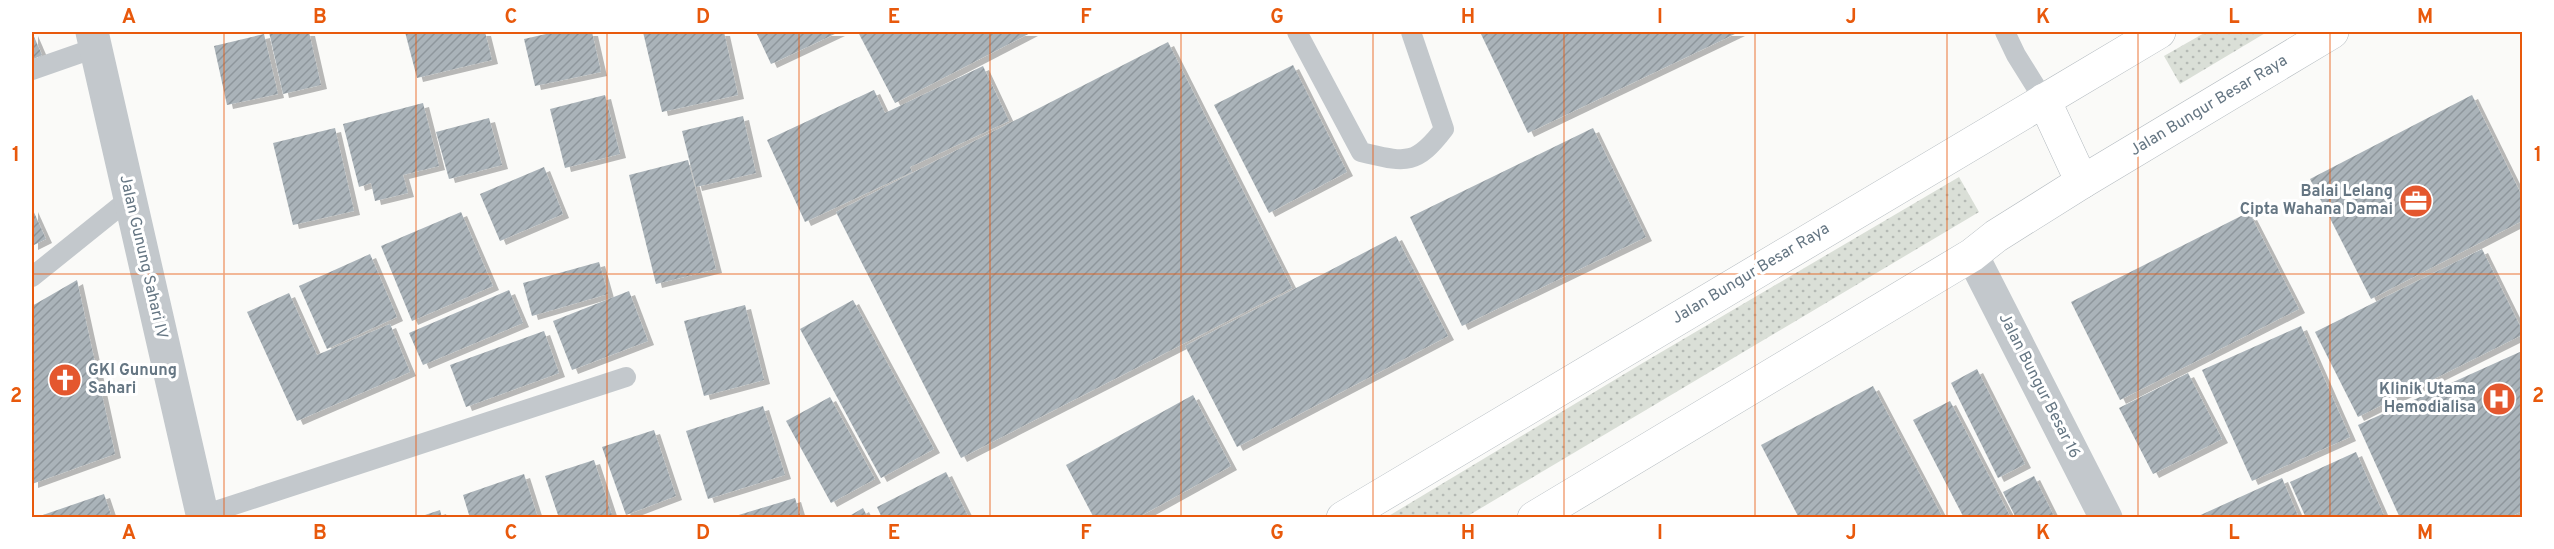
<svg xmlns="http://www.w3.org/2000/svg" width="2554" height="549" font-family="Overpass,sans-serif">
<defs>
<pattern id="grass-dots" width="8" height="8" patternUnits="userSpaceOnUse" patternTransform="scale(1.5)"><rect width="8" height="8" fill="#dadfd7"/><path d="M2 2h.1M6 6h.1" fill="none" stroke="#b4b9b4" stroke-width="1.8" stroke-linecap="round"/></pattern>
<pattern id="building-hatch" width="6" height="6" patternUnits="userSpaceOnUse" patternTransform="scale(1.5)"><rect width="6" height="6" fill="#aab3b9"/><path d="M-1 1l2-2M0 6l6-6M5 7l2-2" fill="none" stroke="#8e969c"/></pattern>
<filter id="shadow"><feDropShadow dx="6" dy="4" stdDeviation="0" flood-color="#0004"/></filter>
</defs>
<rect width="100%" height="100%" fill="#fafaf8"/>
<g fill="url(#grass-dots)">
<polygon points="2206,32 2267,32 2180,84 2164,56"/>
<polygon points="1959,177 1979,212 1466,517 1387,517 1641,364"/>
</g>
<g fill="url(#building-hatch)" filter="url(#shadow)">
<polygon points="32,32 42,55 32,60"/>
<polygon points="269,32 309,32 321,85 283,94"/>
<polygon points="405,32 485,32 492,60 417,78"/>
<polygon points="555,32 592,32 601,72 535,86 524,39"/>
<polygon points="643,32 724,32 738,95 662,112"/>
<polygon points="756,32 839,32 771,64"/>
<polygon points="858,32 1032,32 895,103"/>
<polygon points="1480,32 1739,32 1528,133"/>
<polygon points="264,34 278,94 227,105 214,46"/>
<polygon points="1168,42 1292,288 961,458 836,212"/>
<polygon points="1293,65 1347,172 1269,213 1214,105"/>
<polygon points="983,66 1009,121 910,167 912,172 805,222 767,140 874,90 885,113"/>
<polygon points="605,95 620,154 565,168 550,109"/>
<polygon points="2472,95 2522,196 2522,221 2371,299 2310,179"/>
<polygon points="423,103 439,166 403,175 408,193 375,201 371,183 359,187 343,124"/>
<polygon points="743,116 756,173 696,187 682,131"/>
<polygon points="489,118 502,165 449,179 436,132"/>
<polygon points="335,128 354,211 293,225 273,143"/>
<polygon points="1593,128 1646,237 1462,326 1410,217"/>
<polygon points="688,160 716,269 656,284 629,175"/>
<polygon points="544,167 563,214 500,241 480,194"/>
<polygon points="32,208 46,239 32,246"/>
<polygon points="461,212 493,286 412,321 381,246"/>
<polygon points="2249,212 2299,309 2120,400 2071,302"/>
<polygon points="1396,236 1448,336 1237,447 1185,346"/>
<polygon points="2482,249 2522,330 2522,335 2358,417 2315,332"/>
<polygon points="370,254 397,317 327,349 299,286"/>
<polygon points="599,262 608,294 532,316 523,283"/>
<polygon points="77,280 115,454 32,484 32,306"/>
<polygon points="509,290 523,323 423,365 409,333"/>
<polygon points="629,291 648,341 572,370 553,321"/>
<polygon points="289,293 317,355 390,324 410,372 297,421 247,312"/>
<polygon points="853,300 934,449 881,478 800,329"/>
<polygon points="745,305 764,380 704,396 684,321"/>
<polygon points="2301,326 2350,437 2252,481 2202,370"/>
<polygon points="544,331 559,373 466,407 450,365"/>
<polygon points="2522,351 2522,511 2508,518 2400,518 2358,425"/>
<polygon points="1977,369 2025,464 1998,478 1951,383"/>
<polygon points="2188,373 2222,439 2153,474 2119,408"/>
<polygon points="1873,386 1943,518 1799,518 1761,445"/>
<polygon points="1193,395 1231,466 1137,518 1094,518 1066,465"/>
<polygon points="830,397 875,479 831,503 786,421"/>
<polygon points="1950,401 2011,518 1964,518 1913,420"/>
<polygon points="763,406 785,475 708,499 686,431"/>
<polygon points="654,430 676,496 626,515 602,447"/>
<polygon points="2356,452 2385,518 2306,518 2290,482"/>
<polygon points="594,460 613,518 559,518 545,476"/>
<polygon points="946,472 969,518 882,518 877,507"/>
<polygon points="524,474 538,518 470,518 463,495"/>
<polygon points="2034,476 2055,518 2016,518 2003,492"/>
<polygon points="2282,478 2299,518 2194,518"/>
<polygon points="104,494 112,518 37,518 37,517"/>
<polygon points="795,498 801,518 732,518 732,517"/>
<polygon points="863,508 868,518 846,518"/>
<polygon points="440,510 442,518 419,518 419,517"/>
</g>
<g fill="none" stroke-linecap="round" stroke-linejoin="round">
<defs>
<g id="secondary">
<polyline points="2044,100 2082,182"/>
<polyline points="1343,518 2159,32"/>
<polyline points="1534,518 1972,255 1996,236 2082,182 2332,32"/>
</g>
</defs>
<use href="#secondary" stroke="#b3babf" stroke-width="34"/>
<g stroke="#c3c8cc" stroke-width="20">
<path d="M1297,32l64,120c44,10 54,15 83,-23l-33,-97"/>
<polyline points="2005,32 2016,55 2044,100"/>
<polyline points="32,70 95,48"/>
<polyline points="32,277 129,199"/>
<polyline points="203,515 626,377"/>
</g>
<g stroke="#c3c8cc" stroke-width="33">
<polyline points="92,32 203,518"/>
<polyline points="1972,255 2106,518"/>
</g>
<use href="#secondary" stroke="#fff" stroke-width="33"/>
</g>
<path fill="none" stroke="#e8590c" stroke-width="1.5" stroke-opacity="0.55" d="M224,32v486M416,32v486M607,32v486M799,32v486M990,32v486M1181,32v486M1373,32v486M1564,32v486M1755,32v486M1947,32v486M2138,32v486M2330,32v486M32,274h2490"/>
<defs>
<symbol id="office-disc" viewBox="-11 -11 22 22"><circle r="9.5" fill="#e4572e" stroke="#fff"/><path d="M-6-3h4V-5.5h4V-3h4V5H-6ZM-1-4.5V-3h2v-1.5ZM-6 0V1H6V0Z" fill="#fff"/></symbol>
<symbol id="church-disc" viewBox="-11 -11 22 22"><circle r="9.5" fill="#e4572e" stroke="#fff"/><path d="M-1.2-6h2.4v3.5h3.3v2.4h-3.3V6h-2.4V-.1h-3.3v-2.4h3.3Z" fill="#fff"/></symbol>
<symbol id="hospital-disc" viewBox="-11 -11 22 22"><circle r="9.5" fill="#e4572e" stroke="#fff"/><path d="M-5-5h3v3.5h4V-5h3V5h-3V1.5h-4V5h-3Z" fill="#fff"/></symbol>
</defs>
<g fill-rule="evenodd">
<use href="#office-disc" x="2397" y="182" width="38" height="38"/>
<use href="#church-disc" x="46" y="361" width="38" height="38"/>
<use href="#hospital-disc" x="2480" y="380" width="38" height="38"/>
</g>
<g text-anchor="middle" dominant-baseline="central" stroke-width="6" stroke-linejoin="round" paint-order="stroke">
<g font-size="16" fill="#657683" stroke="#fff">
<text transform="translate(2209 106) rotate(-31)">Jalan Bungur Besar Raya</text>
<text transform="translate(143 257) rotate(77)">Jalan Gunung Sahari IV</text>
<text transform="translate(1751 274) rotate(-31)">Jalan Bungur Besar Raya</text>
<text transform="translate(2039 386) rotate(63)">Jalan Bungur Besar 16</text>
</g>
<g font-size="16" font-weight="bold" fill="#657683" stroke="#fff" text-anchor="end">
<text x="2393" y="192">Balai Lelang<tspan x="2393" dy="18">Cipta Wahana Damai</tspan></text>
<text x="88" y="371" text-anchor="start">GKI Gunung<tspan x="88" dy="18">Sahari</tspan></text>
<text x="2476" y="390">Klinik Utama<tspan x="2476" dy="18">Hemodialisa</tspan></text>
</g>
</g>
<rect width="2554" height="549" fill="none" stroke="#ffffff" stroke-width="66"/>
<rect x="33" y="33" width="2488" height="483" fill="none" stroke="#e8590c" stroke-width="2"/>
<g font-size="20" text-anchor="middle" font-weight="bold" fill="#e8590c">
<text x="129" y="23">A</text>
<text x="320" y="23">B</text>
<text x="511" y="23">C</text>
<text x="703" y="23">D</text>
<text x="894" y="23">E</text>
<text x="1086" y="23">F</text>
<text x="1277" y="23">G</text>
<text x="1468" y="23">H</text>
<text x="1660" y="23">I</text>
<text x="1851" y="23">J</text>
<text x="2043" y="23">K</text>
<text x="2234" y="23">L</text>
<text x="2425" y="23">M</text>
<text x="16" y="161">1</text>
<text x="2538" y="161">1</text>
<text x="16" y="402">2</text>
<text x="2538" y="402">2</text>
<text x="129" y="539">A</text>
<text x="320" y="539">B</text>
<text x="511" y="539">C</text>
<text x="703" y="539">D</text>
<text x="894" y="539">E</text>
<text x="1086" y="539">F</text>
<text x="1277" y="539">G</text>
<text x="1468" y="539">H</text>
<text x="1660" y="539">I</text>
<text x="1851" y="539">J</text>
<text x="2043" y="539">K</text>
<text x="2234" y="539">L</text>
<text x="2425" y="539">M</text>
</g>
</svg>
